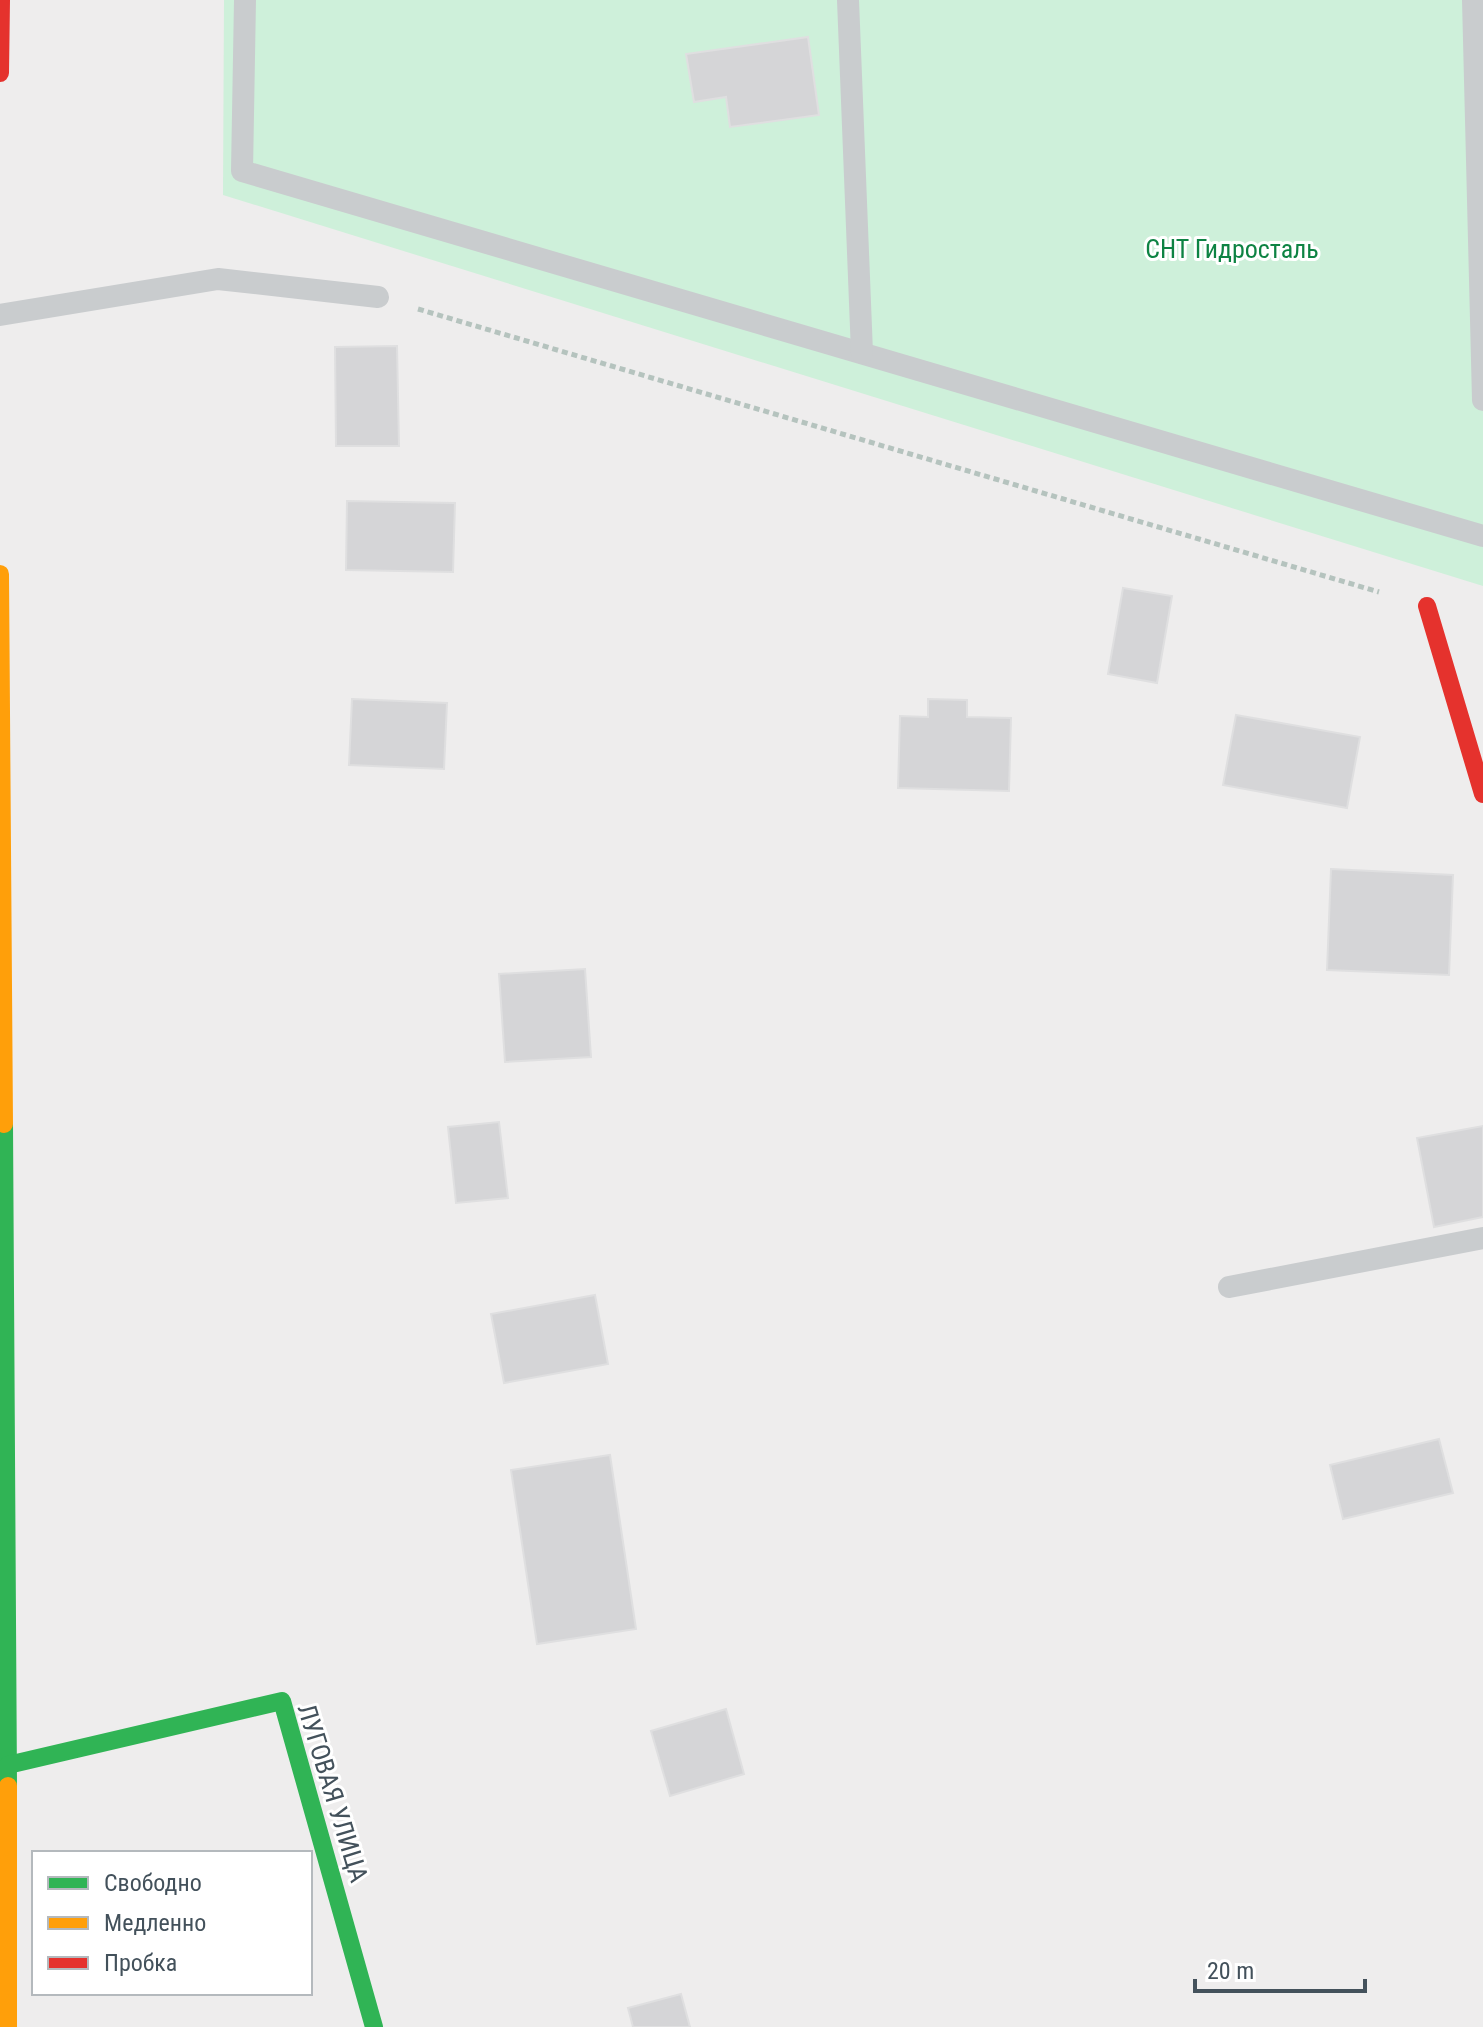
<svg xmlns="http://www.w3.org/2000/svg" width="1483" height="2027" font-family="'Roboto Condensed',sans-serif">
<rect width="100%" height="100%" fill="#eeeded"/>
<polygon fill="#cef0da" points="224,0 1483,0 1483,586 223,195"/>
<g fill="#d5d5d7" stroke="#dfdfe0" stroke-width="2">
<polygon points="808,37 819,115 730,127 726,97 694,102 686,54"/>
<polygon points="397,346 399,446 336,446 335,347"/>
<polygon points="347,501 455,503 453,572 346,570"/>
<polygon points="1123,588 1172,596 1157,683 1108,674"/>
<polygon points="352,699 447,703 444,769 349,765"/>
<polygon points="928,699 967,700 967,717 1011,718 1009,791 898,788 900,716 928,717"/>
<polygon points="1236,715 1360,737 1347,808 1223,785"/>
<polygon points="1331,869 1453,875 1449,975 1327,970"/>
<polygon points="585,969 591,1057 505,1062 499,974"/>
<polygon points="499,1122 508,1198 456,1203 448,1127"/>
<polygon points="1483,1126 1483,1217 1434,1227 1417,1138"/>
<polygon points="595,1295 608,1364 504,1383 491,1314"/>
<polygon points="1439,1439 1453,1493 1343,1519 1330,1465"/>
<polygon points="610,1455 636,1629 537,1644 511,1470"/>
<polygon points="726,1709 744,1774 670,1796 651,1731"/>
<polygon points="681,1994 690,2027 633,2027 628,2008"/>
</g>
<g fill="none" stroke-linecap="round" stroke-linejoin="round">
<polyline stroke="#b5c3be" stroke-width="5" stroke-dasharray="6 4" stroke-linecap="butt" points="418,309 1379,592"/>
<g stroke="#c9ccce" stroke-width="22">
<polyline points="245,0 242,171 1483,536"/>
<polyline points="848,0 862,353"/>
<polyline points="1473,0 1483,400"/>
<polyline points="0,315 218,279 378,297"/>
<polyline points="1229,1287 1483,1238"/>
</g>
<g stroke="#30b455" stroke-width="18">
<polyline points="4,1124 8,1786"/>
<polyline points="8,1765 282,1701 374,2027"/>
</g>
<g stroke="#ff9f0a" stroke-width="18">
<polyline points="0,574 4,1124"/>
<polyline points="8,1786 8,2027"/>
</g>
<g stroke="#e5322d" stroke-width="18">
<polyline points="0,73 1,0"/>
<polyline points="1427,606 1483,794"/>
</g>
</g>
<g text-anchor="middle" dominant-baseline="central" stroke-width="6" stroke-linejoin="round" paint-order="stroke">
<g font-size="26" fill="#0d8343" stroke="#fff">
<text x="1232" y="249">СНТ Гидросталь</text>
</g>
<g font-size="26" fill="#43515b" stroke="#fff">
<text transform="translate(333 1793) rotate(73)">ЛУГОВАЯ УЛИЦА</text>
</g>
</g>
<rect x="32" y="1851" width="280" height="144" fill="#ffffff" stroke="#b4b9bd" stroke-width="2"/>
<rect x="48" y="1877" width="40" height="12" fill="#30b455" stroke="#b4b9bd" stroke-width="2"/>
<text x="104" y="1891" font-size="24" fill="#43515b">Свободно</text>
<rect x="48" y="1917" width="40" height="12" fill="#ff9f0a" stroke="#b4b9bd" stroke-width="2"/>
<text x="104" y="1931" font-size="24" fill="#43515b">Медленно</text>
<rect x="48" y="1957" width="40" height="12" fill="#e5322d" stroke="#b4b9bd" stroke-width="2"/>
<text x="104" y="1971" font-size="24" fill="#43515b">Пробка</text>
<path d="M1195 1979v12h170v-12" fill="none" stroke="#43515b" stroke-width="4"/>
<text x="1207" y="1979" font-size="24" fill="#43515b" stroke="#ffffff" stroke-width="6" paint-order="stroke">20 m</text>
</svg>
